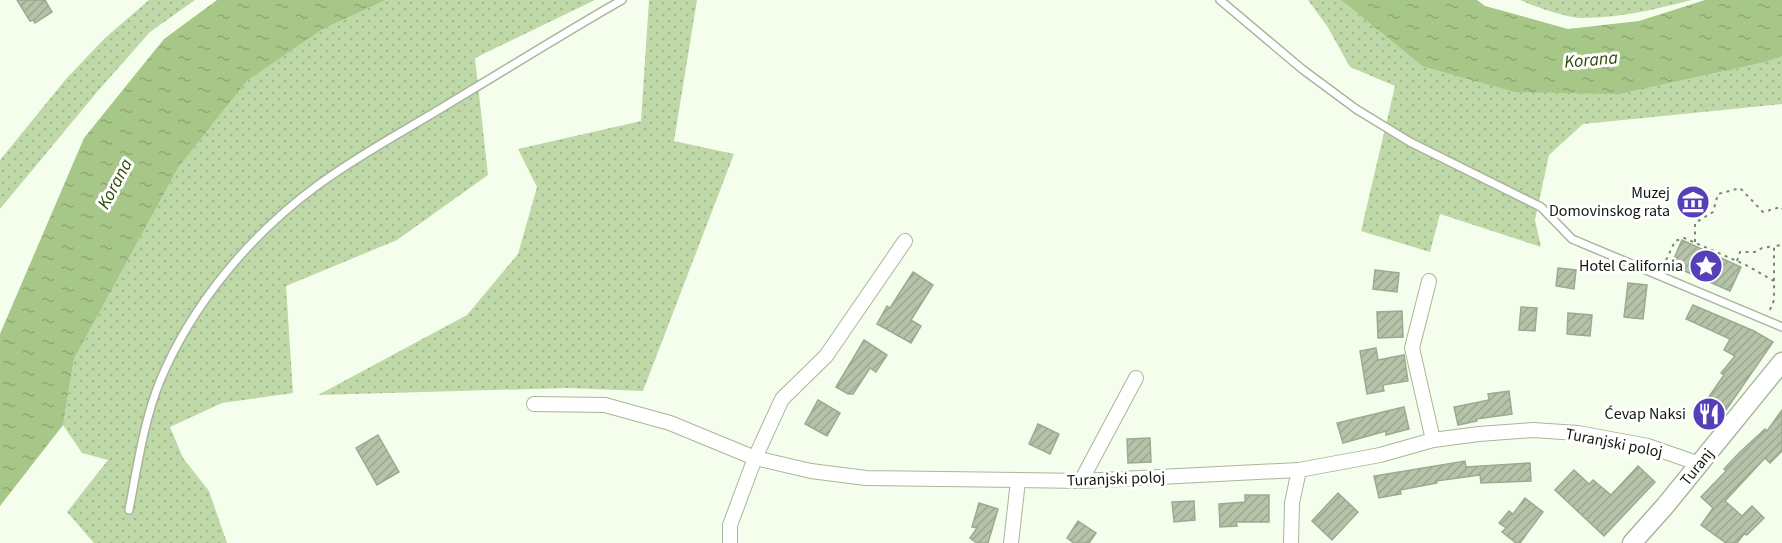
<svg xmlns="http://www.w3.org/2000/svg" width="1782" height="543" font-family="'Source Sans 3',sans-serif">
<defs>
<pattern id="grass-dots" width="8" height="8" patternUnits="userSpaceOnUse" patternTransform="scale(1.5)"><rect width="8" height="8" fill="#bed8a7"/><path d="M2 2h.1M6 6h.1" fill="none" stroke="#a2b98f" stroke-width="1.8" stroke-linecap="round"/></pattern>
<pattern id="water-ripples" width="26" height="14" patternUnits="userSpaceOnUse" patternTransform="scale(1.5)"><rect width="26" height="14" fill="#a6c787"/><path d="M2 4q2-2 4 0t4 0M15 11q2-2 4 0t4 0" fill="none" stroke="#8eaa73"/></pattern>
<pattern id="building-hatch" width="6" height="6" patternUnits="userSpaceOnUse" patternTransform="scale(1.5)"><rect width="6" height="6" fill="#b5c3a9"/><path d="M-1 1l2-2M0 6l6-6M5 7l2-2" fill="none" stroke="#9ba790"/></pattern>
</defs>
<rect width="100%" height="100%" fill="#f5feed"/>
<g fill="url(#grass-dots)">
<polygon points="149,0 195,0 150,32 97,92 0,209 0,160 66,79 105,38"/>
<polygon points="386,0 595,0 475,58 488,175 397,240 286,286 293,393 222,403 170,427 183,458 209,491 227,543 94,543 67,512 108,460 82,453 63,425 74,359 178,168 247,81 323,29"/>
<polygon points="649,0 697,0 674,141 734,154 643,391 568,388 318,395 467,315 518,254 537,187 518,149 641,121"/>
<polygon points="1308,0 1341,0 1422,66 1620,94 1766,62 1782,56 1782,104 1583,124 1549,155 1535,220 1541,247 1440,214 1430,252 1361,231 1395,86 1350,67 1327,26"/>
<path d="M1520,0h172c-35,9 -73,18 -110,18 -18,-1 -45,-11 -62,-18z"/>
</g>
<g fill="url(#water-ripples)">
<polygon points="217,0 386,0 323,29 247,81 178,168 74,359 63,425 0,506 0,334 84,138 164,39"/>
<polygon points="1341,0 1477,0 1485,6 1568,29 1639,21 1705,0 1782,0 1782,56 1766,62 1620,94 1515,92 1422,66"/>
</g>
<g fill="url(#building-hatch)" stroke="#9caa90" stroke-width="1.5">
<polygon points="17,0 45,0 52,12 35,23 33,20 30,21"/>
<polygon points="1682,240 1741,267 1730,291 1671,265"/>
<polygon points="1558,268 1576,270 1574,289 1556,286"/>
<polygon points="1375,270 1399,273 1397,292 1373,289"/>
<polygon points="913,272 933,285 911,320 921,326 911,343 877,324 887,306 890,308"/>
<polygon points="1628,283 1647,285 1643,319 1624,317"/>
<polygon points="1693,305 1754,331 1773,342 1726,410 1723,408 1710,424 1699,414 1711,400 1708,398 1724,375 1721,373 1735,356 1724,350 1730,339 1686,319"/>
<polygon points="1521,307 1537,308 1535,331 1519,330"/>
<polygon points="1402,311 1403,337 1378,338 1377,312"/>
<polygon points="1568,313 1592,315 1590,336 1567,334"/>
<polygon points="864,340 887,355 876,372 870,368 853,394 848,394 836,387"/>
<polygon points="1376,348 1378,360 1404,355 1408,381 1383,385 1384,391 1367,394 1360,351"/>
<polygon points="1509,391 1512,414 1476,419 1477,421 1458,425 1454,407 1489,400 1488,394"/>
<polygon points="818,400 840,413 827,436 805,424"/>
<polygon points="1404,407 1409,429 1386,435 1386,431 1343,443 1337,423"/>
<polygon points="1782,410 1782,451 1770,463 1765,458 1725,501 1742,516 1752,506 1764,518 1747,535 1744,534 1737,543 1726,543 1701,525 1713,508 1701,497 1726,471 1724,469 1739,453 1765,429 1767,431"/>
<polygon points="1038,424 1059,434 1050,454 1029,444"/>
<polygon points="378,435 399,472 377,485 356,448"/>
<polygon points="1150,438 1151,462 1128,463 1127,439"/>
<polygon points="1465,461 1466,467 1530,463 1531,481 1481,483 1480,475 1436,481 1437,483 1400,490 1401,494 1379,498 1374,476"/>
<polygon points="1638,466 1655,482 1604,536 1555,490 1574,470 1589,484 1593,480 1611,495"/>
<polygon points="1338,493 1358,512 1332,540 1312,521"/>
<polygon points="1245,495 1269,495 1269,522 1236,522 1237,526 1220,527 1219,504 1245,502"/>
<polygon points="1525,498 1543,512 1520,543 1516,543 1502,532 1506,528 1499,523 1509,511 1513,514"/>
<polygon points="1194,501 1195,520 1174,522 1172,502"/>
<polygon points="979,503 998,509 988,543 977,543 970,538 977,528 972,527"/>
<polygon points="1078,521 1096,533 1089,543 1074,543 1067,538"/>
</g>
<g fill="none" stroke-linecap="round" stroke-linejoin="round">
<defs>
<g id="service">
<polyline points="1220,0 1302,69 1356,109 1410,142 1541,207 1572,239 1782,327"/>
<path d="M129,510c8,-42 15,-90 31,-129 32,-77 91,-147 158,-196 42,-31 88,-55 132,-82 57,-34 114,-70 172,-103"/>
</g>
<g id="minor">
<polyline points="1429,281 1412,348 1433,440"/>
<polyline points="534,404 605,405 670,423 755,458 811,471 866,478 1081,481 1299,470 1380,455 1433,440 1479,434 1533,430 1578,433 1648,446 1700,464"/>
<polyline points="1081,481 1136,378"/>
<polyline points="730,543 730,525 755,458 782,399 826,356 905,241"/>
<polyline points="1011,543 1018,481"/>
<polyline points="1291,543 1292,503 1299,470"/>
</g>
<polyline id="secondary" points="1632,543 1665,506 1782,362"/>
</defs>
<use href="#service" stroke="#a8b69c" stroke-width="10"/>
<use href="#minor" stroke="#a8b69c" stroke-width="16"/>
<use href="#secondary" stroke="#a8b69c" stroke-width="21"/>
<g stroke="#7e8577" stroke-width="2" stroke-dasharray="3 4.5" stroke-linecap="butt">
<polyline points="1695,242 1695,223 1713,212 1718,194 1740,188 1763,212 1781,207 1782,209"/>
<polyline points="1737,261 1740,252 1755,252 1762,248 1774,246"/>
<polyline points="1663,267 1675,241 1684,238 1746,265 1774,281"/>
<polyline points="1770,310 1774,300 1774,246 1782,245"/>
</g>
<use href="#service" stroke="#fff" stroke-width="7"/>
<use href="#minor" stroke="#fff" stroke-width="14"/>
<use href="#secondary" stroke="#fff" stroke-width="18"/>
</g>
<defs>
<symbol id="museum-disc" viewBox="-11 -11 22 22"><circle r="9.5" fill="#5540b8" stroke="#fff"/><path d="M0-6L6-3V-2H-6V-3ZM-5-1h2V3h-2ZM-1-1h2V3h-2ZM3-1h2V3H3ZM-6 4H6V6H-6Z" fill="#fff"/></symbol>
<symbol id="sight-disc" viewBox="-11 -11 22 22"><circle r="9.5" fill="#5540b8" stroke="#fff"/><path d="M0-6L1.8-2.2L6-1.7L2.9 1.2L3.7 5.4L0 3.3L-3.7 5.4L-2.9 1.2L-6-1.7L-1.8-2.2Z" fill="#fff"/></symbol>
<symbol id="restaurant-disc" viewBox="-11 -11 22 22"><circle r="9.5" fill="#5540b8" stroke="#fff"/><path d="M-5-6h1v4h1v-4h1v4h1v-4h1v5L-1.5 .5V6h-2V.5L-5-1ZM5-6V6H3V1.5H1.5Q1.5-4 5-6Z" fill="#fff"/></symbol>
</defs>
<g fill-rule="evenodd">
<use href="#museum-disc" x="1674" y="183" width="38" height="38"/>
<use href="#sight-disc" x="1687" y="247" width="38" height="38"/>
<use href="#restaurant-disc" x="1690" y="395" width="38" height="38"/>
</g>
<g text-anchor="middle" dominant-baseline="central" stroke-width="6" stroke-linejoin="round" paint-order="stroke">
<g font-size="16" fill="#14190f" stroke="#fff" text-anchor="end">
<text x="1670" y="193">Muzej<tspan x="1670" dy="18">Domovinskog rata</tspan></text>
<text x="1683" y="266">Hotel California</text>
<text x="1686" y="414">Ćevap Naksi</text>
</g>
<g font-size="16" fill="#14190f" stroke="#fff">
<text transform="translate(1614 443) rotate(11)">Turanjski poloj</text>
<text transform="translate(1697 467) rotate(-51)">Turanj</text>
<text transform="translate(1116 479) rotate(-2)">Turanjski poloj</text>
</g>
<g font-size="18" font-style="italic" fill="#2d4901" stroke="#fff">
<text transform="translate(1591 60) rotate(-5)">Korana</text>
<text transform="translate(115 184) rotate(-62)">Korana</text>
</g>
</g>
</svg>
